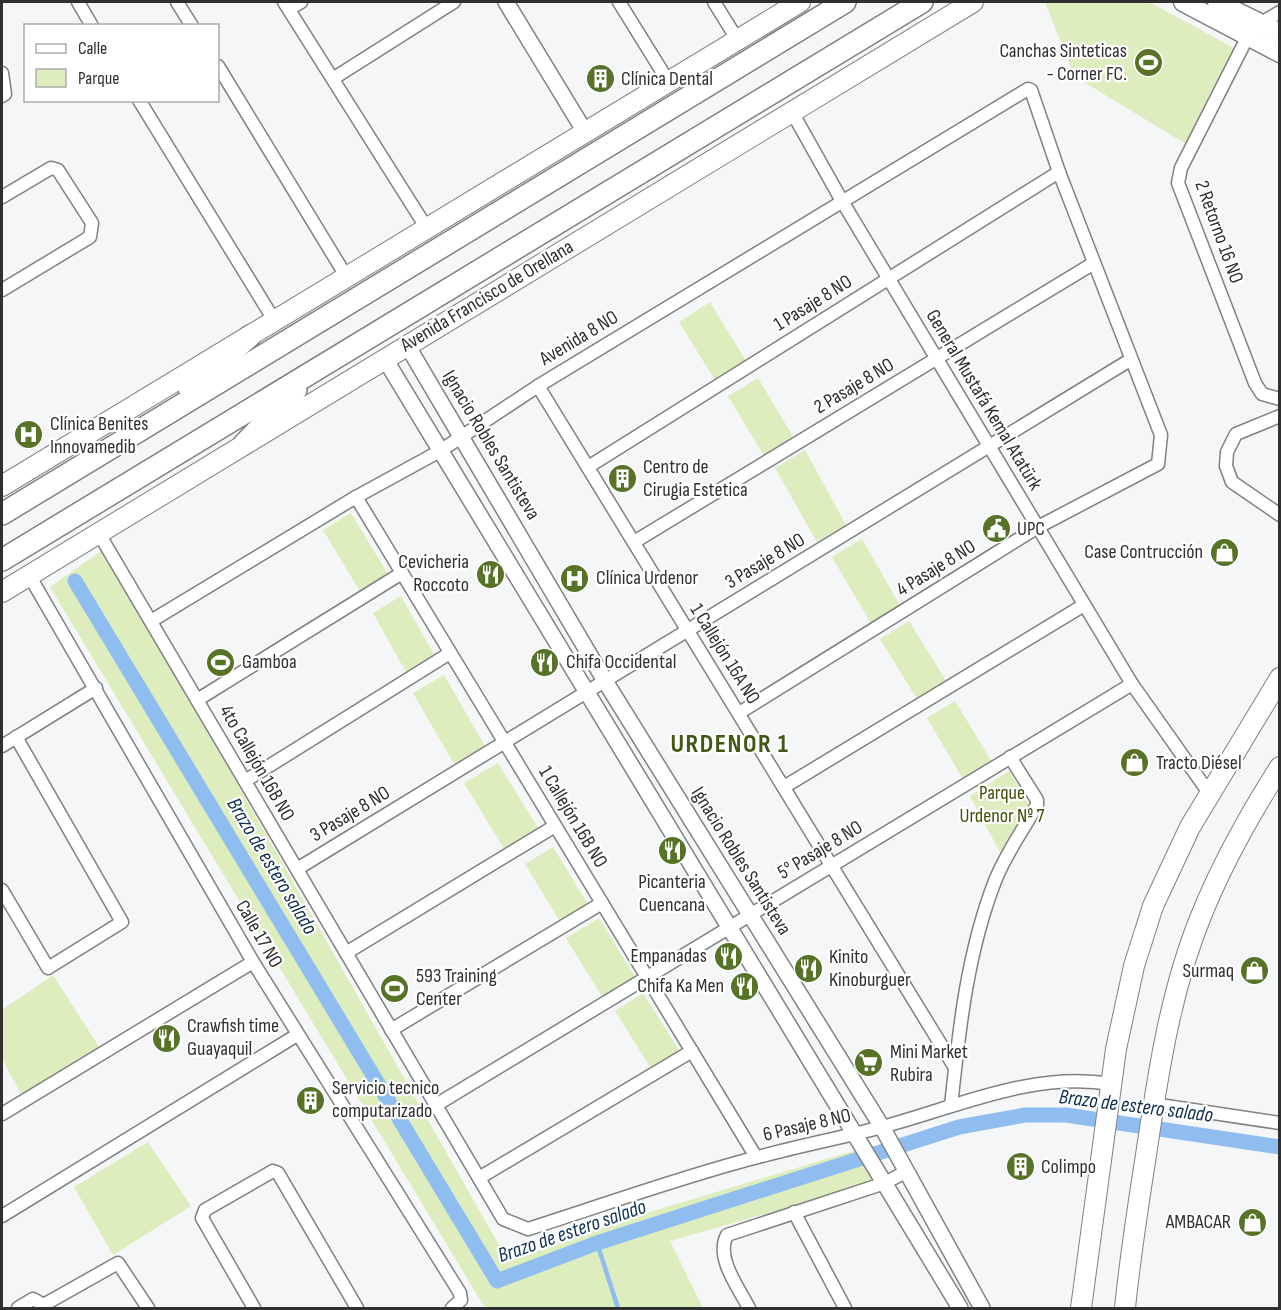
<svg xmlns="http://www.w3.org/2000/svg" width="1281" height="1310" font-family="'Sofia Sans Condensed',sans-serif">
<rect width="100%" height="100%" fill="#f4f6f8"/>
<g fill="#deedbd">
<polygon points="1045,2 1149,2 1234,48 1186,144 1074,76"/>
<polygon points="710,302 746,361 715,380 679,322"/>
<polygon points="758,378 795,440 765,458 728,396"/>
<polygon points="805,450 846,525 817,542 775,468"/>
<polygon points="351,513 389,576 361,593 323,530"/>
<polygon points="862,539 901,607 872,625 832,557"/>
<polygon points="104,549 508,1261 643,1214 860,1149 877,1182 670,1241 703,1308 485,1308 50,587"/>
<polygon points="401,596 436,658 407,674 373,613"/>
<polygon points="909,621 948,684 919,702 880,639"/>
<polygon points="444,675 485,746 454,764 413,693"/>
<polygon points="955,701 992,762 963,779 927,718"/>
<polygon points="498,763 540,831 506,852 464,783"/>
<polygon points="1009,771 1029,805 1010,835 1002,856 970,796"/>
<polygon points="553,847 589,906 561,923 525,864"/>
<polygon points="599,918 637,980 604,1000 566,938"/>
<polygon points="53,975 101,1050 23,1098 2,1059 2,1010"/>
<polygon points="643,993 680,1052 652,1070 615,1011"/>
<polygon points="148,1142 191,1206 113,1255 74,1187"/>
</g>
<g fill="none" stroke-linecap="round" stroke-linejoin="round">
<polyline stroke="#90bdf0" stroke-width="4.5" points="597,1243 618,1308"/>
<polyline stroke="#90bdf0" stroke-width="15" points="75,581 497,1281 597,1243 959,1127 1025,1115 1066,1115 1280,1147"/>
<defs>
<g id="minor">
<polyline points="78,2 92,26"/>
<polyline points="177,2 192,26"/>
<polyline points="284,2 426,227"/>
<polyline points="619,2 668,81"/>
<polyline points="714,2 737,39"/>
<polyline points="289,9 301,2"/>
<polyline points="1261,23 1280,12"/>
<polyline points="1248,36 1181,168 1178,183 1255,383 1262,394 1280,399"/>
<polyline points="218,66 346,276"/>
<polyline points="2,73 5,94 2,96"/>
<polyline points="334,78 454,2"/>
<polyline points="139,100 274,320"/>
<polyline points="792,112 842,201 1132,684 1209,793"/>
<polyline points="2,197 51,168 58,170 92,223 90,237 2,290"/>
<polyline points="538,386 954,1066"/>
<polyline points="1280,416 1236,434 1227,452 1226,466 1232,482 1280,515"/>
<polyline points="588,467 1059,172"/>
<polyline points="356,497 756,1157"/>
<path d="M98,532l405,687 25,10c76,-24 152,-52 230,-72 41,-11 82,-19 124,-30 75,-20 150,-56 229,-43"/>
<polyline points="634,542 1094,263"/>
<polyline points="29,575 253,962 460,1293 461,1300 452,1308"/>
<polyline points="151,621 356,497 440,451 538,386 1028,89 1031,90 1059,172 1161,435 1158,464 1038,527 739,713"/>
<polyline points="197,700 402,573"/>
<polyline points="2,746 96,688"/>
<polyline points="245,781 450,653"/>
<polyline points="784,787 1084,605"/>
<polyline points="297,869 1130,360"/>
<polyline points="2,890 48,968 122,922 16,737"/>
<polyline points="346,953 555,826"/>
<polyline points="391,1030 602,903"/>
<polyline points="1153,1104 1280,1123"/>
<polyline points="436,1105 1132,684"/>
<path d="M951,1106c8,-75 16,-153 44,-225 10,-26 28,-51 42,-76v-5l-27,-43"/>
<polyline points="2,1114 253,962"/>
<polyline points="479,1178 692,1051"/>
<polyline points="794,1212 845,1308"/>
<polyline points="2,1216 297,1035"/>
<polyline points="18,1308 33,1299 44,1305"/>
<polyline points="44,1308 47,1303 118,1263 148,1308"/>
<polyline points="254,1308 202,1218 205,1210 273,1171 278,1173 357,1308"/>
<path d="M749,1308c-10,-20 -34,-50 -22,-73l158,-52 22,-12"/>
</g>
<g id="tertiary">
<polyline points="506,2 585,132"/>
<polyline points="407,345 605,681 882,1127 982,1308"/>
<path d="M385,359c190,317 385,632 575,949"/>
</g>
<g id="secondary">
<polyline points="1183,2 1280,53"/>
<polyline points="1217,2 1280,33"/>
</g>
<g id="primary">
<polyline points="2,486 800,2"/>
<polyline points="2,592 973,2"/>
<polyline points="1081,1308 1116,1049 1134,966 1153,906 1190,827 1280,678"/>
<path d="M1125,1308c5,-51 13,-102 21,-153 12,-81 24,-163 55,-239 21,-52 49,-102 79,-149"/>
</g>
<g id="trunk">
<polyline points="189,388 250,336"/>
<polyline points="244,444 296,390"/>
<polyline points="2,514 845,2"/>
<polyline points="2,560 922,2"/>
</g>
</defs>
<use href="#minor" stroke="#7f8183" stroke-width="15"/>
<use href="#tertiary" stroke="#7f8183" stroke-width="18"/>
<use href="#secondary" stroke="#7f8183" stroke-width="21"/>
<use href="#primary" stroke="#7f8183" stroke-width="22"/>
<use href="#trunk" stroke="#7f8183" stroke-width="24"/>
<use href="#minor" stroke="#fff" stroke-width="12"/>
<use href="#tertiary" stroke="#fff" stroke-width="15"/>
<use href="#secondary" stroke="#fff" stroke-width="18"/>
<use href="#primary" stroke="#fff" stroke-width="20"/>
<use href="#trunk" stroke="#fff" stroke-width="21"/>
</g>
<defs>
<symbol id="stadium-disc" viewBox="-11 -11 22 22"><circle r="9.5" fill="#577328" stroke="#fff"/><path d="M0-5a6.5 5 0 1 0 0 10a6.5 5 0 1 0 0-10ZM-3.5-1.8h7v3.6h-7Z" fill="#fff"/></symbol>
<symbol id="building-disc" viewBox="-11 -11 22 22"><circle r="9.5" fill="#577328" stroke="#fff"/><path d="M-4-6H4V6H1V3H-1V6H-4ZM-2.5-4.3h1.7v1.8h-1.7ZM.8-4.3h1.7v1.8H.8ZM-2.5-1h1.7V.8h-1.7ZM.8-1h1.7V.8H.8Z" fill="#fff"/></symbol>
<symbol id="hospital-disc" viewBox="-11 -11 22 22"><circle r="9.5" fill="#577328" stroke="#fff"/><path d="M-5-5h3v3.5h4V-5h3V5h-3V1.5h-4V5h-3Z" fill="#fff"/></symbol>
<symbol id="civic-disc" viewBox="-11 -11 22 22"><circle r="9.5" fill="#577328" stroke="#fff"/><path d="M-.6-6.5H3V-4.5H.6V-3L4-1V1h2V6H-6V1h2V-1L-.6-3ZM-1.2 2.5V6h2.4V2.5Z" fill="#fff"/></symbol>
<symbol id="shop-disc" viewBox="-11 -11 22 22"><circle r="9.5" fill="#577328" stroke="#fff"/><path d="M-5-2.5h2.3a2.7 3.5 0 0 1 5.4 0H5L5.5 6h-11ZM-1.5-2.5h3a1.5 2.3 0 0 0-3 0Z" fill="#fff"/></symbol>
<symbol id="restaurant-disc" viewBox="-11 -11 22 22"><circle r="9.5" fill="#577328" stroke="#fff"/><path d="M-5-6h1v4h1v-4h1v4h1v-4h1v5L-1.5 .5V6h-2V.5L-5-1ZM5-6V6H3V1.5H1.5Q1.5-4 5-6Z" fill="#fff"/></symbol>
<symbol id="supermarket-disc" viewBox="-11 -11 22 22"><circle r="9.5" fill="#577328" stroke="#fff"/><path d="M-6-5.5h2.5l.6 2H6L4.5 2H-2.5L-4.4-4H-6ZM-1.5 3.2a1.3 1.3 0 1 0 .1 0ZM3 3.2a1.3 1.3 0 1 0 .1 0Z" fill="#fff"/></symbol>
</defs>
<g fill-rule="evenodd">
<use href="#stadium-disc" x="1132" y="46" width="33" height="33"/>
<use href="#building-disc" x="584" y="62" width="33" height="33"/>
<use href="#hospital-disc" x="12" y="418" width="33" height="33"/>
<use href="#building-disc" x="606" y="462" width="33" height="33"/>
<use href="#civic-disc" x="980" y="512" width="33" height="33"/>
<use href="#shop-disc" x="1208" y="536" width="33" height="33"/>
<use href="#restaurant-disc" x="474" y="558" width="33" height="33"/>
<use href="#hospital-disc" x="558" y="562" width="33" height="33"/>
<use href="#stadium-disc" x="204" y="646" width="33" height="33"/>
<use href="#restaurant-disc" x="528" y="646" width="33" height="33"/>
<use href="#shop-disc" x="1118" y="746" width="33" height="33"/>
<use href="#restaurant-disc" x="656" y="834" width="33" height="33"/>
<use href="#restaurant-disc" x="712" y="940" width="33" height="33"/>
<use href="#restaurant-disc" x="792" y="952" width="33" height="33"/>
<use href="#shop-disc" x="1238" y="954" width="33" height="33"/>
<use href="#restaurant-disc" x="728" y="970" width="33" height="33"/>
<use href="#stadium-disc" x="378" y="972" width="33" height="33"/>
<use href="#restaurant-disc" x="150" y="1022" width="33" height="33"/>
<use href="#supermarket-disc" x="852" y="1046" width="33" height="33"/>
<use href="#building-disc" x="294" y="1084" width="33" height="33"/>
<use href="#building-disc" x="1004" y="1150" width="33" height="33"/>
<use href="#shop-disc" x="1236" y="1206" width="33" height="33"/>
</g>
<g text-anchor="middle" dominant-baseline="central" stroke-width="4.5" stroke-linejoin="round" paint-order="stroke">
<g font-size="20" fill="#303031" stroke="#fff" text-anchor="start">
<text x="1127" y="51" text-anchor="end">Canchas Sinteticas<tspan x="1127" dy="23">- Corner FC.</tspan></text>
<text x="621" y="79">Clínica Dental</text>
<text x="50" y="424">Clínica Benites<tspan x="50" dy="23">Innovamedib</tspan></text>
<text x="643" y="467">Centro de<tspan x="643" dy="23">Cirugia Estetica</tspan></text>
<text x="1017" y="529">UPC</text>
<text x="1203" y="552" text-anchor="end">Case Contrucción</text>
<text x="469" y="562" text-anchor="end">Cevicheria<tspan x="469" dy="23">Roccoto</tspan></text>
<text x="596" y="578">Clínica Urdenor</text>
<text x="242" y="662">Gamboa</text>
<text x="566" y="662">Chifa Occidental</text>
<text x="1156" y="763">Tracto Diésel</text>
<text x="672" y="882" text-anchor="middle">Picanteria<tspan x="672" dy="23">Cuencana</tspan></text>
<text x="707" y="956" text-anchor="end">Empanadas</text>
<text x="829" y="957">Kinito<tspan x="829" dy="23">Kinoburguer</tspan></text>
<text x="1234" y="971" text-anchor="end">Surmaq</text>
<text x="416" y="976">593 Training<tspan x="416" dy="23">Center</tspan></text>
<text x="724" y="986" text-anchor="end">Chifa Ka Men</text>
<text x="187" y="1026">Crawfish time<tspan x="187" dy="23">Guayaquil</tspan></text>
<text x="890" y="1052">Mini Market<tspan x="890" dy="23">Rubira</tspan></text>
<text x="332" y="1088">Servicio tecnico<tspan x="332" dy="23">computarizado</tspan></text>
<text x="1041" y="1167">Colimpo</text>
<text x="1231" y="1222" text-anchor="end">AMBACAR</text>
</g>
<g font-size="20" fill="#303031" stroke="#fff">
<text transform="translate(1219 232) rotate(70)">2 Retorno 16 NO</text>
<text transform="translate(487 296) rotate(-31)">Avenida Francisco de Orellana</text>
<text transform="translate(813 303) rotate(-32)">1 Pasaje 8 NO</text>
<text transform="translate(579 338) rotate(-31)">Avenida 8 NO</text>
<text transform="translate(854 386) rotate(-31)">2 Pasaje 8 NO</text>
<text transform="translate(984 400) rotate(59)">General Mustafá Kemal Atatürk</text>
<text transform="translate(491 445) rotate(59)">Ignacio Robles Santisteva</text>
<text transform="translate(765 561) rotate(-31)">3 Pasaje 8 NO</text>
<text transform="translate(936 568) rotate(-32)">4 Pasaje 8 NO</text>
<text transform="translate(725 654) rotate(58)">1 Callejón 16A NO</text>
<text transform="translate(257 763) rotate(60)">4to Callejón 16B NO</text>
<text transform="translate(350 814) rotate(-31)">3 Pasaje 8 NO</text>
<text transform="translate(573 817) rotate(59)">1 Callejón 16B NO</text>
<text transform="translate(820 850) rotate(-31)">5° Pasaje 8 NO</text>
<text transform="translate(741 861) rotate(58)">Ignacio Robles Santisteva</text>
<text transform="translate(259 934) rotate(60)">Calle 17 NO</text>
<text transform="translate(807 1125) rotate(-13)">6 Pasaje 8 NO</text>
</g>
<g font-size="20" fill="#404f05" stroke="#fff">
<text x="1002" y="793">Parque<tspan x="1002" dy="23">Urdenor Nº 7</tspan></text>
</g>
<g font-size="21" font-style="italic" fill="#0f3050" stroke="#fff">
<text transform="translate(272 866) rotate(59)">Brazo de estero salado</text>
<text transform="translate(1136 1106) rotate(7)">Brazo de estero salado</text>
<text transform="translate(572 1231) rotate(-19)">Brazo de estero salado</text>
</g>
<g font-size="26" font-weight="bold" letter-spacing="1.5" fill="#405913" stroke="#fff">
<text x="730" y="744">URDENOR 1</text>
</g>
</g>
<rect width="1281" height="1310" fill="none" stroke="#303031" stroke-width="6"/>
<rect x="24" y="24" width="195" height="78" fill="#ffffff" stroke="#acacad" stroke-width="1.5"/>
<rect x="36" y="44" width="30" height="9" fill="#ffffff" stroke="#acacad" stroke-width="1.5"/>
<text x="78" y="54" font-size="18" fill="#303031">Calle</text>
<rect x="36" y="69" width="30" height="18" fill="#deedbd" stroke="#acacad" stroke-width="1.5"/>
<text x="78" y="84" font-size="18" fill="#303031">Parque</text>
</svg>
